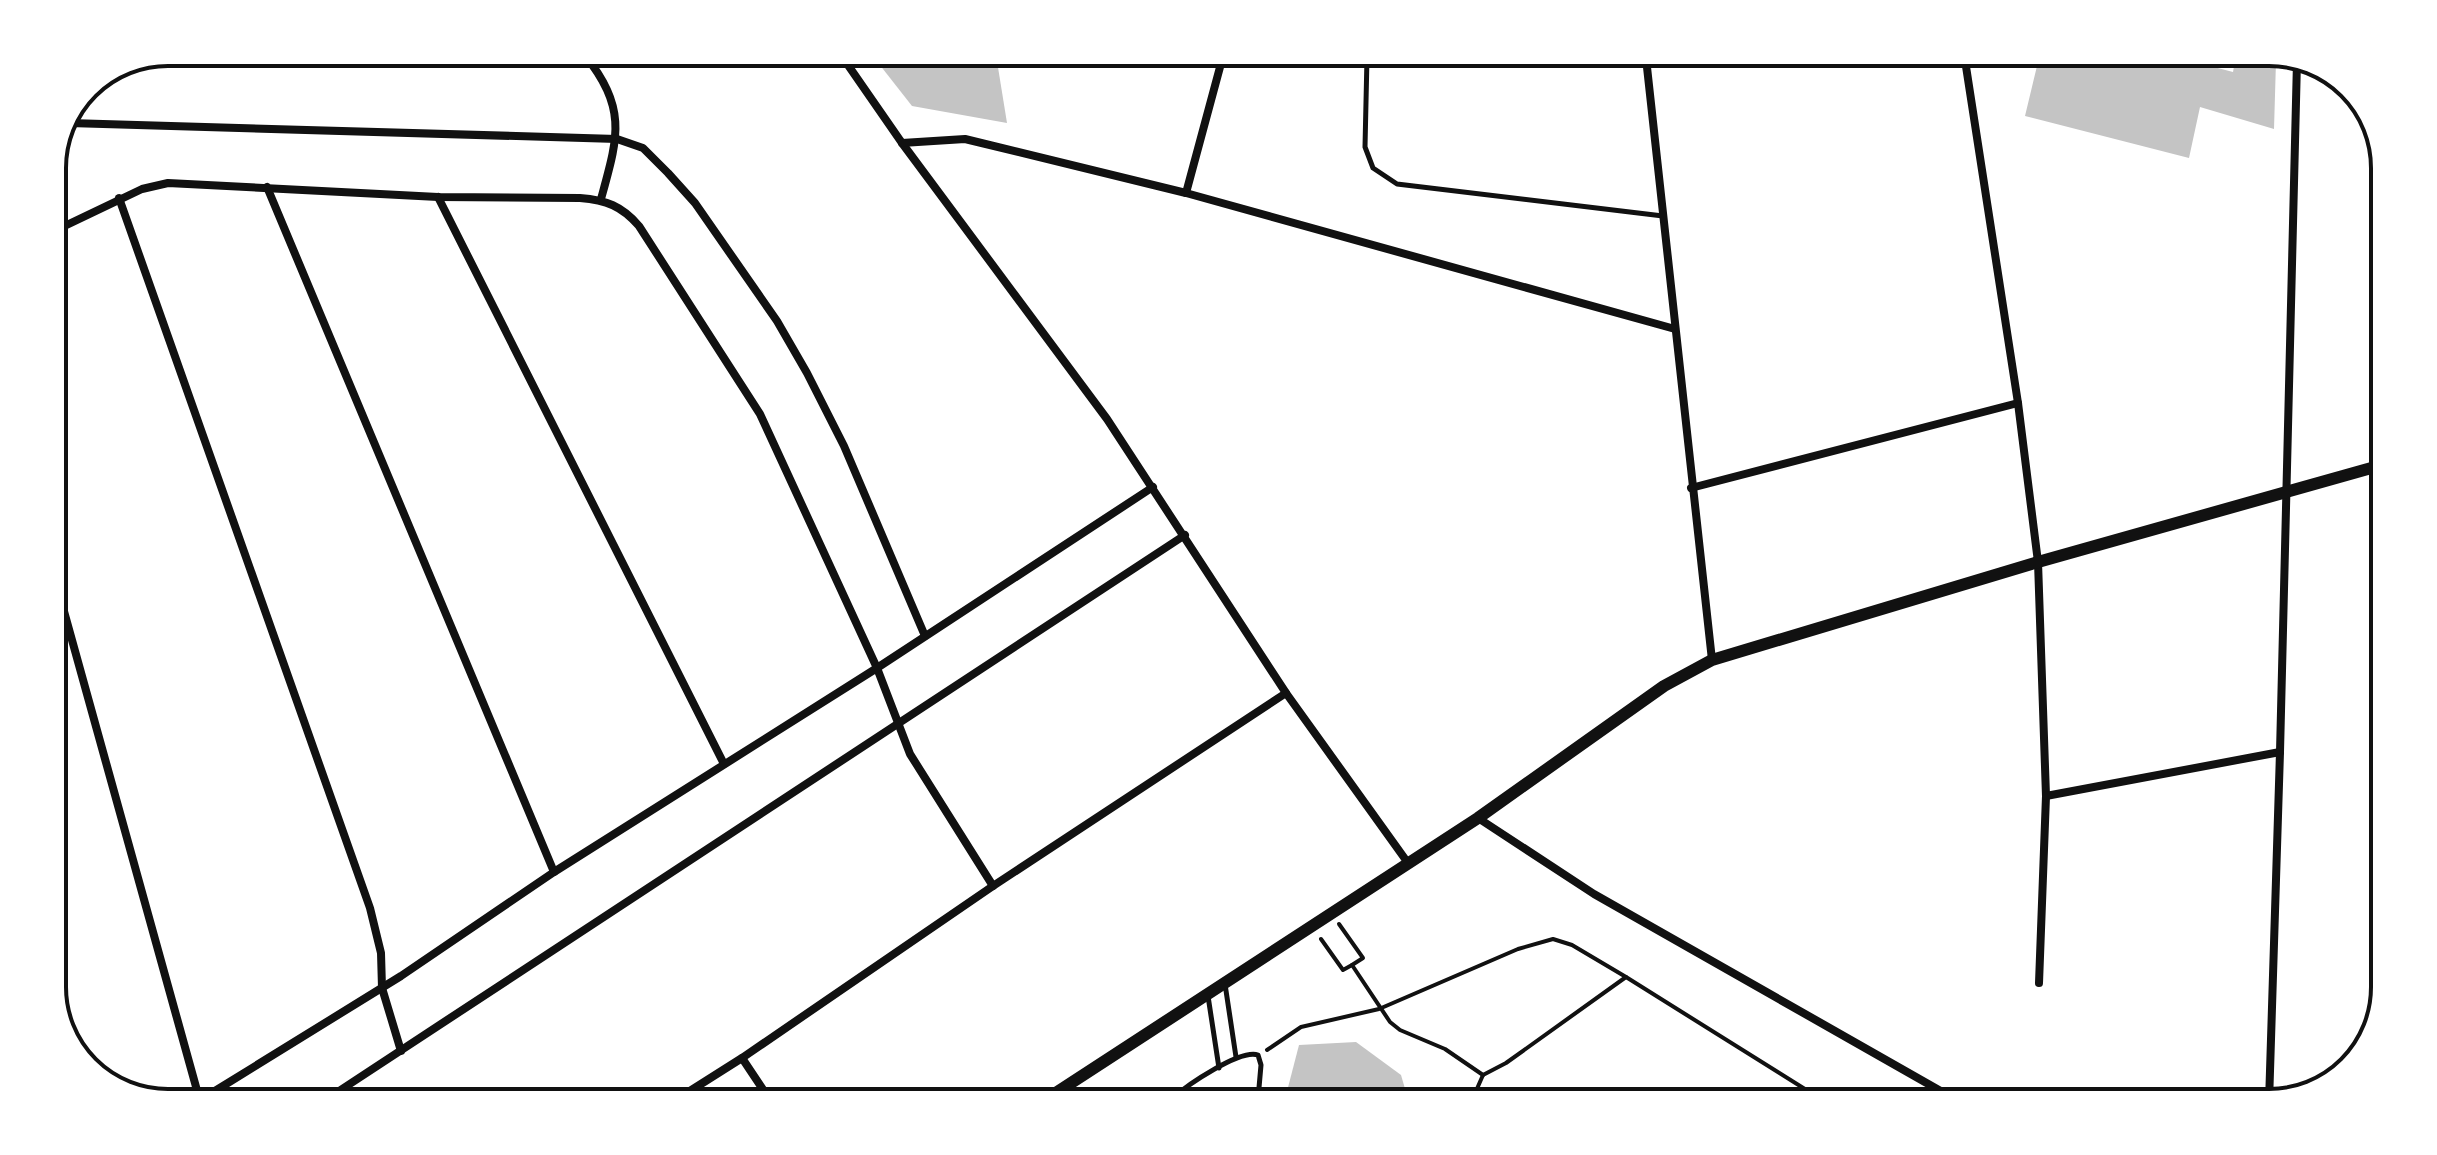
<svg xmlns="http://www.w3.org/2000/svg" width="2437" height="1155" font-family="'Exo 2',sans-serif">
<rect width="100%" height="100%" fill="#fff"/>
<g fill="#c4c4c4">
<polygon points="872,55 996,55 1007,123 912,106"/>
<polygon points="2018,60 2191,61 2233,72 2235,61 2276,61 2274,129 2200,107 2189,158 2025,116 2037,66"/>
<polygon points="1356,1042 1401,1075 1408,1099 1285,1099 1299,1045"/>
</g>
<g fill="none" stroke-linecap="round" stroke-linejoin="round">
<g stroke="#111" stroke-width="4">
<polyline points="1339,924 1363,958 1352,965"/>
<polyline points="1321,939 1343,970 1352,965 1390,1022 1400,1030 1445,1049 1483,1075"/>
<polyline points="1267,1050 1301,1027 1379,1009 1518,949 1553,939 1572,945 1626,977 1824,1101"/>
<polyline points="1475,1100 1476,1091 1483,1075 1506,1063 1626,977"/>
</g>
<g stroke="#111" stroke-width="5">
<polyline points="1367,57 1365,147 1373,168 1397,184 1663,216"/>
<polyline points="1225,984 1236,1057"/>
<polyline points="1208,996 1219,1068"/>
<path d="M1173,1098c14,-13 67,-49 85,-43l3,10 -3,34"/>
</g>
<g stroke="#111" stroke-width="8">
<path d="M584,54c44,55 34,83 17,145"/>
<polyline points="841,55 902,143 1107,419 1286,693 1408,863"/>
<polyline points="1646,58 1712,660"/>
<polyline points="1965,60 2018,403 2038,562 2046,796 2039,983"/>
<polyline points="69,123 617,139 643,148 668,173 695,203 777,321 807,373 844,446 925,636"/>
<polyline points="902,143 965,139 1186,193 1675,329"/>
<polyline points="267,187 554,872"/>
<polyline points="1186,193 1223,56"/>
<polyline points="438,197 724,764"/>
<polyline points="119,198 370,908 381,953 382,988 401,1051"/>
<path d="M52,232l90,-43 26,-6 270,14 142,1c26,2 42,8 59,28l121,188 117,254 33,86 83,132"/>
<polyline points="1691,488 2018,403"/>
<polyline points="52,568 198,1094"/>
<polyline points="2046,796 2280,752"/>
<polyline points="1478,818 1594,894 1960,1102"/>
<polyline points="742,1058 768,1097"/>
<polyline points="210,1094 401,976 554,872 877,668 1153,487"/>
<polyline points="333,1095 1185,535"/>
<polyline points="682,1096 742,1058 993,886 1286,693"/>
<polyline points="2269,1103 2280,752 2297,61"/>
</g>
<polyline stroke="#111" stroke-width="12" points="1048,1098 1478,818 1664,686 1712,660 2038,562 2382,465"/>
</g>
<path d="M0 0H2437V1155H0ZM168 66H2269A102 102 0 0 1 2371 168V987A102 102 0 0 1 2269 1089H168A102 102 0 0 1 66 987V168A102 102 0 0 1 168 66Z" fill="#fff" fill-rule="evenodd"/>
<path fill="none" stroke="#111" stroke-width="4" d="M168 66H2269A102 102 0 0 1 2371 168V987A102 102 0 0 1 2269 1089H168A102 102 0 0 1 66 987V168A102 102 0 0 1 168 66Z"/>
</svg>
